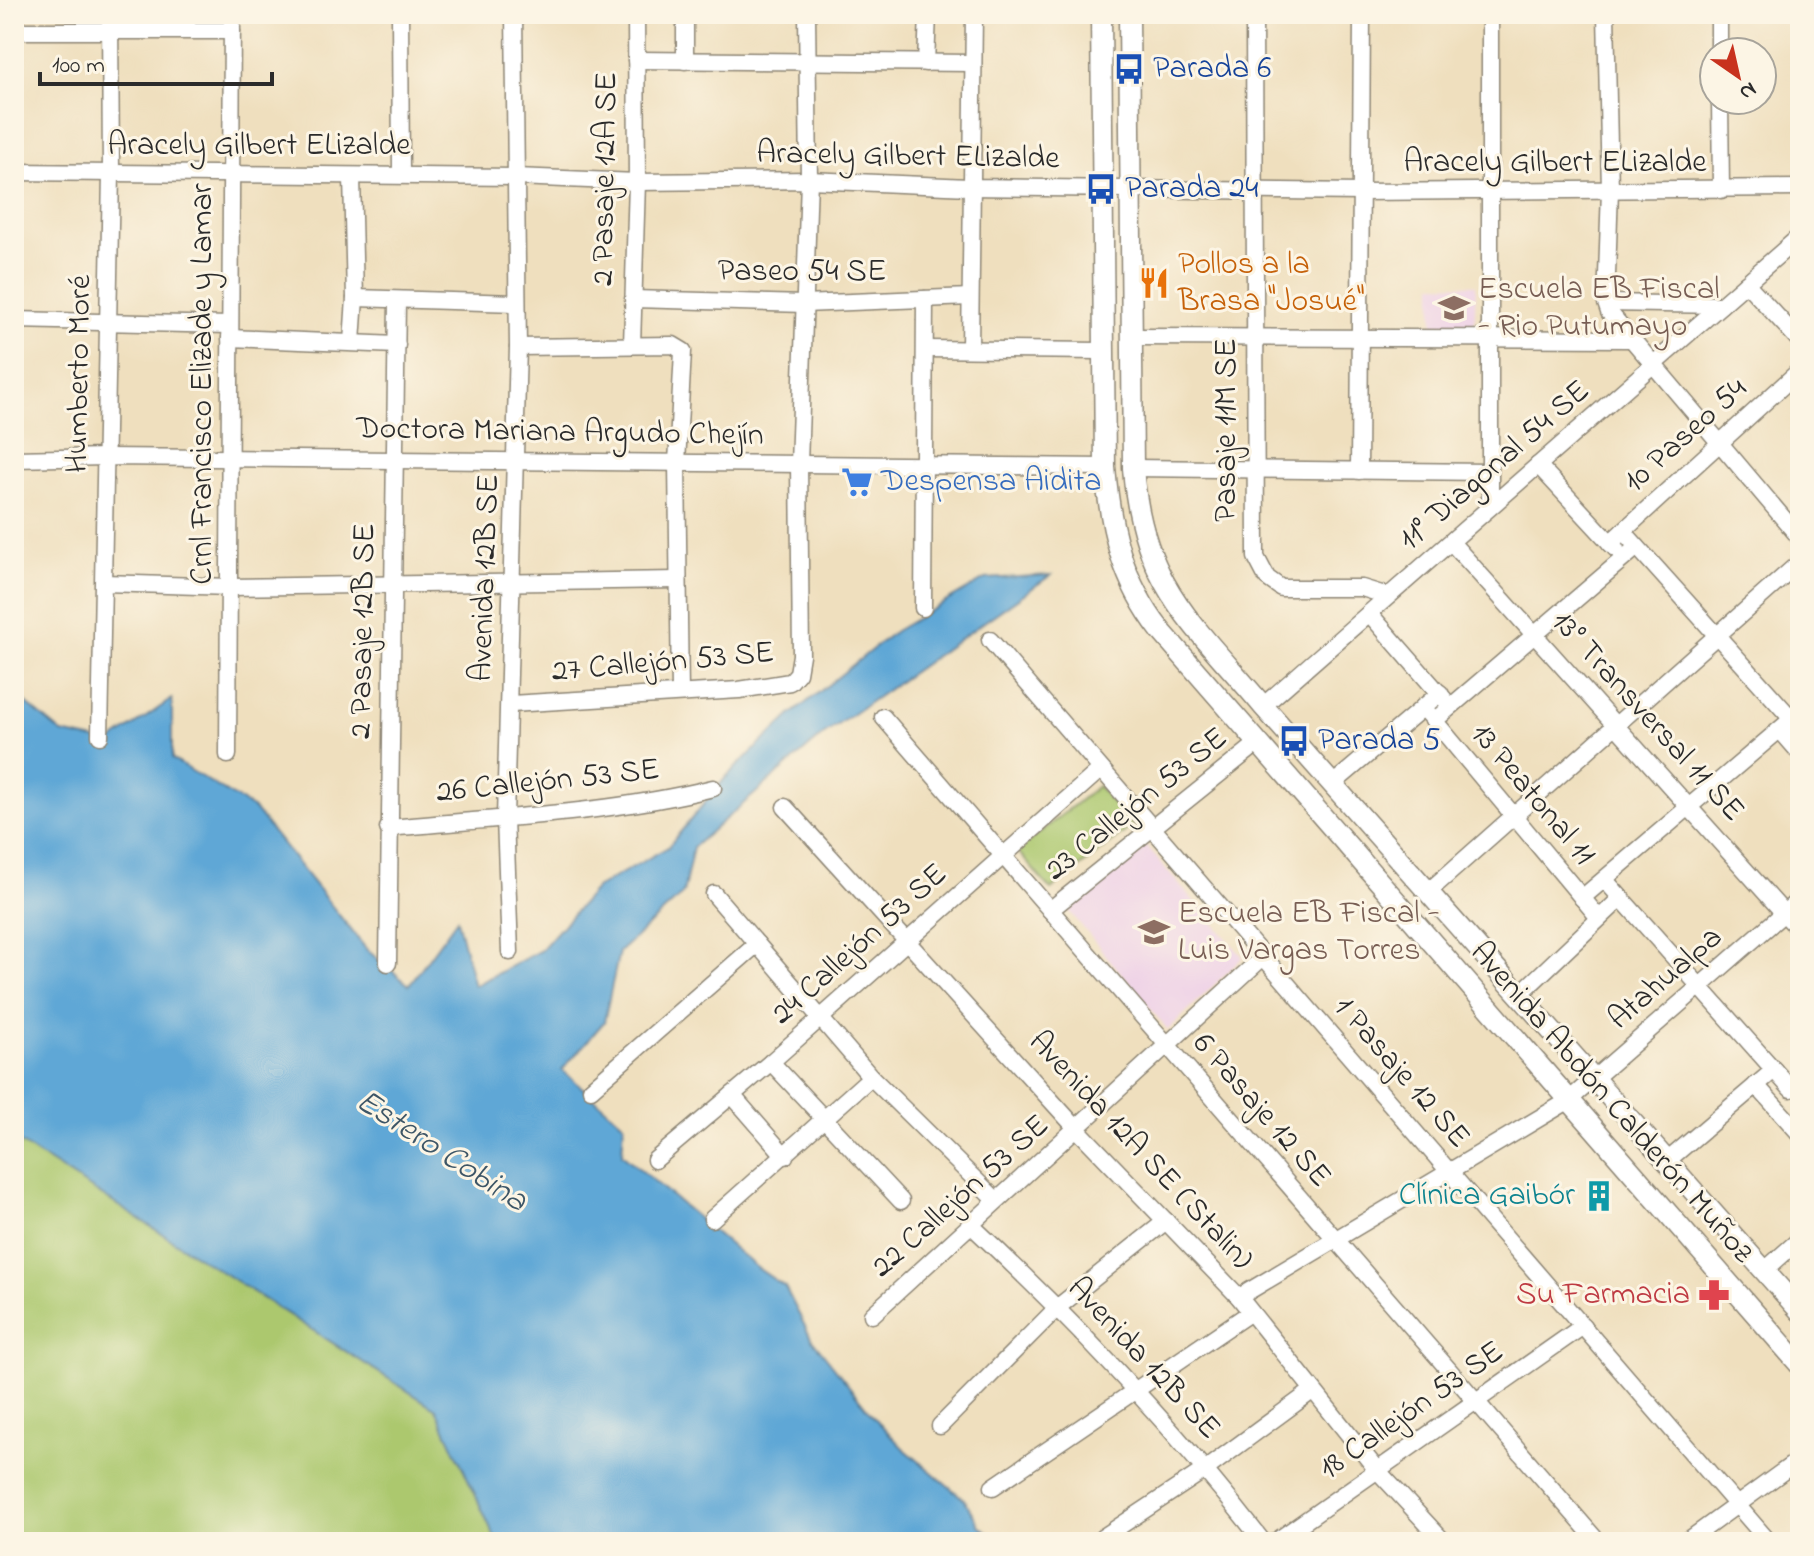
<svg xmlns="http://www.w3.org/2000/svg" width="1814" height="1556" font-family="'Indie Flower',sans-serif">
<rect width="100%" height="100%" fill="#fcf5e5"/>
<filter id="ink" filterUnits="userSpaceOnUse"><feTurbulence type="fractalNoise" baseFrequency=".0125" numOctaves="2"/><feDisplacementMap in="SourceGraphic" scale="16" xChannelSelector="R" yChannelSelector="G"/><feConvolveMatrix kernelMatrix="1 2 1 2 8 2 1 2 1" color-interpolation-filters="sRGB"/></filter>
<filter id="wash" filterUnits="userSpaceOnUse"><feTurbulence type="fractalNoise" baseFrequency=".006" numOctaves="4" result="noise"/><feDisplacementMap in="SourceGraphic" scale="32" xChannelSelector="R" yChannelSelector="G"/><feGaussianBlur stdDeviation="1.8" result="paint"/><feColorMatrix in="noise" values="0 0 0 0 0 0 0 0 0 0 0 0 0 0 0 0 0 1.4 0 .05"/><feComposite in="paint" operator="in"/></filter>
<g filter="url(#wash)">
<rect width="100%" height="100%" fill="#efdfbe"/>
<g fill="#eed0e7">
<polygon points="1433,284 1476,285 1474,331 1433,333"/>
<polygon points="1145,845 1243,957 1168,1030 1066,907"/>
</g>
<g fill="#acc86e" stroke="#6c7a4c" stroke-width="2">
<polygon points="1098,786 1132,826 1051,890 1017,851"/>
<polygon points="14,1139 436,1409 497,1542 14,1542"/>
</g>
<polygon fill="#5fa7d6" stroke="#456980" stroke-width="2" points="1051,575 823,735 693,847 683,894 619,952 604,1022 562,1070 624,1124 622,1154 756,1267 785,1287 811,1338 872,1415 902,1447 965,1500 979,1525 1000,1542 497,1542 436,1409 14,1139 14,693 62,733 109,743 172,699 172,759 254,809 367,950 409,985 457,919 474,986 541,950 596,888 668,847 727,776 792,714 895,631 985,579"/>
</g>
<g filter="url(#ink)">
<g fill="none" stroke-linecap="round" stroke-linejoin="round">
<defs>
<g id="minor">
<polyline points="400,14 401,175"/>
<polyline points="1254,14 1256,557 1267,578 1281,588 1362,588 1388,596"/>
<polyline points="1606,14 1610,190 1606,303 1609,312 1800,538"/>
<polyline points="1719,14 1719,52"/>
<polyline points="14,31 232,31"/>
<polyline points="636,60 973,63"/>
<polyline points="685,61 685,14"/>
<polyline points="926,63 928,14"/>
<polyline points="1720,100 1721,190"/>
<polyline points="14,172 516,177 637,182 809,180 969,187 1361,192 1800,188"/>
<polyline points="1746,283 1800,341"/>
<polyline points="355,298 516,303"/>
<polyline points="633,299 804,304 970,297"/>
<polyline points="1606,303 1721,305"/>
<polyline points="14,320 229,325"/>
<polyline points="1132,337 1629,339"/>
<polyline points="230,338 397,345"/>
<polyline points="352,342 355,298 352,177"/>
<polyline points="632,345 637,182 636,14"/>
<polyline points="518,347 673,345 683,351 677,463 680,693"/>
<polyline points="927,349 1101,351"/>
<polyline points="970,349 974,14"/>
<polyline points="14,459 106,457 1105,467"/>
<polyline points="1538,465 1616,549"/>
<polyline points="1133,468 1488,472"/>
<polyline points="1359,471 1362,14"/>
<polyline points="1490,507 1490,14"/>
<polyline points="1623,531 1800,728"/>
<polyline points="1451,542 1800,931"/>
<polyline points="1610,543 1800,370"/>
<polyline points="104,583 230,587 678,580"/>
<polyline points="923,608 925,299"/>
<polyline points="1369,613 1444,699"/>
<polyline points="990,640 1769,1542"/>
<polyline points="511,704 739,690 790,682 798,673 801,655 799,464 809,180 807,14"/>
<polyline points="1263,706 1800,236"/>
<polyline points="1423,707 1599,918"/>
<polyline points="883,717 1598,1542"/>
<polyline points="1434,721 1637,547"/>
<polyline points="1780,730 1800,753"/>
<polyline points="100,736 111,174 110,14"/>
<polyline points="228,755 232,14"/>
<polyline points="1334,783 1440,693"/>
<polyline points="785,807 1077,1129 1239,1297 1377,1470 1444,1542"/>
<path d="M388,828c107,-10 220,-14 325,-40"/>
<polyline points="1605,880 1791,1089"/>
<polyline points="1429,891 1800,562"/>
<polyline points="714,894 871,1077 996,1200"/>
<polyline points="1582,898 1792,719"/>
<polyline points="1050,910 1258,743"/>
<polyline points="510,952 505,818 518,347 514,14"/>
<polyline points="388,963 397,301"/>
<polyline points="1520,994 1621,898"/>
<polyline points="771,1062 901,1201"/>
<polyline points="1756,1085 1800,1134"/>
<polyline points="591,1089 757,944"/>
<polyline points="732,1095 785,1156"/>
<polyline points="655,1160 771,1062 1101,769"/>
<polyline points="1667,1161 1774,1070"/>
<polyline points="712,1219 871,1077"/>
<path d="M971,1225c106,99 203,202 292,317"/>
<polyline points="1764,1271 1800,1239"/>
<polyline points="1239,1297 1568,1101 1800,899"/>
<polyline points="872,1315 1263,957"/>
<polyline points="940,1426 1058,1307 1166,1221"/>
<polyline points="993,1487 1248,1314"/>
<polyline points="1102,1538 1206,1469 1312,1391"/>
<polyline points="1275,1542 1583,1326"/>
<polyline points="1686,1542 1800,1459"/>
</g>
<g id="major">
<path d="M1101,14l4,453c5,62 17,114 56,164l639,734"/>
<path d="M1129,14l4,454c9,117 58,153 130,238l537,605"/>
</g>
</defs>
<use href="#minor" stroke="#8d8574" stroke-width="19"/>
<use href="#major" stroke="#8d8574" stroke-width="23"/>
<use href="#minor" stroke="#fff" stroke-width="16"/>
<use href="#major" stroke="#fff" stroke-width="20"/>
</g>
</g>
<defs>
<symbol id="bus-bare" viewBox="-9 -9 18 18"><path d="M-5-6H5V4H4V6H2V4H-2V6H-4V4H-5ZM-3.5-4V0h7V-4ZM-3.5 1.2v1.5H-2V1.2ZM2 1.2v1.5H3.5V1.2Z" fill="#1a4fb4" stroke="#fcf5e5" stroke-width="2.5" paint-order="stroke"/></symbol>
<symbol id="restaurant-bare" viewBox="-9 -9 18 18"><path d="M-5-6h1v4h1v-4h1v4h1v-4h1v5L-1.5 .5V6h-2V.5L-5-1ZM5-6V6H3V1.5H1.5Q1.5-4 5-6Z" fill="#e8710a" stroke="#fcf5e5" stroke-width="2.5" paint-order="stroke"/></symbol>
<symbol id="school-bare" viewBox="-9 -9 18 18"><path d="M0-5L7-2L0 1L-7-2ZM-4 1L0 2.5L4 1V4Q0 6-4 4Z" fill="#8d6e63" stroke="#fcf5e5" stroke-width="2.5" paint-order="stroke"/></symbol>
<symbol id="supermarket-bare" viewBox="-9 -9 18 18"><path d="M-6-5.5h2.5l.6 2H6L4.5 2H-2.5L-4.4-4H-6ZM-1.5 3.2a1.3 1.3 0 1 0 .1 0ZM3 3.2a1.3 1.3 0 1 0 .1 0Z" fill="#3f7fe0" stroke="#fcf5e5" stroke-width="2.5" paint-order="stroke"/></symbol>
<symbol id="building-bare" viewBox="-9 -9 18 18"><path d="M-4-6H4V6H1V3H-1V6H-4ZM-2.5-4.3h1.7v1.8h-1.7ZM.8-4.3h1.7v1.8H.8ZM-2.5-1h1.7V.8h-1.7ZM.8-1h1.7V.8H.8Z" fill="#0f9aa8" stroke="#fcf5e5" stroke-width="2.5" paint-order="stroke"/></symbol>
<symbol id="pharmacy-bare" viewBox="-9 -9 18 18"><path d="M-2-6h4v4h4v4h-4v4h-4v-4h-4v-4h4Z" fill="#e0444e" stroke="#fcf5e5" stroke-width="2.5" paint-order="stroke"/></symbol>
</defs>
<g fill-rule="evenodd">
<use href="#bus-bare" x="1107" y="47" width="44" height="44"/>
<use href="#bus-bare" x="1079" y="167" width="44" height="44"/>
<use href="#restaurant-bare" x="1132" y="261" width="44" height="44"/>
<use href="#school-bare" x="1432" y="286" width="44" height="44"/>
<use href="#supermarket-bare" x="835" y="460" width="44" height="44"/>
<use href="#bus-bare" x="1272" y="719" width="44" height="44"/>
<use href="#school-bare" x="1132" y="910" width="44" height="44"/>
<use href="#building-bare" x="1577" y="1174" width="44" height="44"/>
<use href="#pharmacy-bare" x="1692" y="1273" width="44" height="44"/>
</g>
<g text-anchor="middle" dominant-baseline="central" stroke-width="6" stroke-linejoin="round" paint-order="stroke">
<g font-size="32" fill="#164399" stroke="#fcf5e5" text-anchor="start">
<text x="1153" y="69">Parada 6</text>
<text x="1125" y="189">Parada 24</text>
<text x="1318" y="741">Parada 5</text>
</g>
<g font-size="32" fill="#2b2b2b" stroke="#fcf5e5">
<text x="259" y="146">Aracely Gilbert ELizalde</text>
<text transform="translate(908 157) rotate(1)">Aracely Gilbert ELizalde</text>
<text x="1555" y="163">Aracely Gilbert ELizalde</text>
<text transform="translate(606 179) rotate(-89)">2 Pasaje 12A SE</text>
<text x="802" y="272">Paseo 54 SE</text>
<text transform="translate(80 374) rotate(-89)">Humberto Moré</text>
<text transform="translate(203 384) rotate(-90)">Crnl Francisco Elizade y Lamar</text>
<text transform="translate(1227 430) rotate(-90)">Pasaje 11M SE</text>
<text transform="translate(560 433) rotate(1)">Doctora Mariana Argudo Chejín</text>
<text transform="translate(1686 436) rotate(-42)">10 Paseo 54</text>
<text transform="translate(1495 466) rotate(-41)">11° Diagonal 54 SE</text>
<text transform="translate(486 578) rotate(-88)">Avenida 12B SE</text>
<text transform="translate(364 631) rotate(-89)">2 Pasaje 12B SE</text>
<text transform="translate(663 663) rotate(-5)">27 Callejón 53 SE</text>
<text transform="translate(1647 717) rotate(48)">13° Transversal 11 SE</text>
<text transform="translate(548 782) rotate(-6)">26 Callejón 53 SE</text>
<text transform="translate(1532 795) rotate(50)">13 Peatonal 11</text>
<text transform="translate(1137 805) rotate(-39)">23 Callejón 53 SE</text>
<text transform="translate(860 945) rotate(-42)">24 Callejón 53 SE</text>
<text transform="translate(1666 979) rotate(-41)">Atahualpa</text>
<text transform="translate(1401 1073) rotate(49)">1 Pasaje 12 SE</text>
<text transform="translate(1611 1103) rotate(49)">Avenida Abdón Calderón Muñoz</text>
<text transform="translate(1261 1111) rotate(49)">6 Pasaje 12 SE</text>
<text transform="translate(1140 1151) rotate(47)">Avenida 12A SE (Stalin)</text>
<text transform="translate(961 1197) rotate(-42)">22 Callejón 53 SE</text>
<text transform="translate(1143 1359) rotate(47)">Avenida 12B SE</text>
<text transform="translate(1412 1411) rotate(-35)">18 Callejón 53 SE</text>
</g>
<g font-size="32" fill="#c56008" stroke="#fcf5e5" text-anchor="start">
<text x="1178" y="265">Pollos a la<tspan x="1178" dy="37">Brasa "Josué"</tspan></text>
</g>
<g font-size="32" fill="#785e54" stroke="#fcf5e5" text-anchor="start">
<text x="1478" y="290">Escuela EB Fiscal<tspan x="1478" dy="37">- Rio Putumayo</tspan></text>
<text x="1178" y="914">Escuela EB Fiscal -<tspan x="1178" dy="37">Luis Vargas Torres</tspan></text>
</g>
<g font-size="32" fill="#366cbe" stroke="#fcf5e5" text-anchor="start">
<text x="881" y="482">Despensa Aidita</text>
</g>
<g font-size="32" fill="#0d838f" stroke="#fcf5e5" text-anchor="end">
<text x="1575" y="1196">Clínica Gaibór</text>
</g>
<g font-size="32" fill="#be3a42" stroke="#fcf5e5" text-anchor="end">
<text x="1690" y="1295">Su Farmacia</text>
</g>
<g font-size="34" font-style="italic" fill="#3d5667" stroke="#fcf5e5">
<text transform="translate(441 1152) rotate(33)">Estero Cobina</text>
</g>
</g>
<rect width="1814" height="1556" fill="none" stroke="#fcf5e5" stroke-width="48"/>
<g transform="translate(1738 76) rotate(146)"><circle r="38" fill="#fcf5e5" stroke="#a8a49b" stroke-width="2"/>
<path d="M0-6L14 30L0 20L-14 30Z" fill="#c8321e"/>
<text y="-12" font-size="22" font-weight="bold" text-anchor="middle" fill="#2b2b2b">N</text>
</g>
<path d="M40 72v12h232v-12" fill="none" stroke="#2b2b2b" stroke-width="4"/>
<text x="52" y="72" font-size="24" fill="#2b2b2b" stroke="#fcf5e5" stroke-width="6" paint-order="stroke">100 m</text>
</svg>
